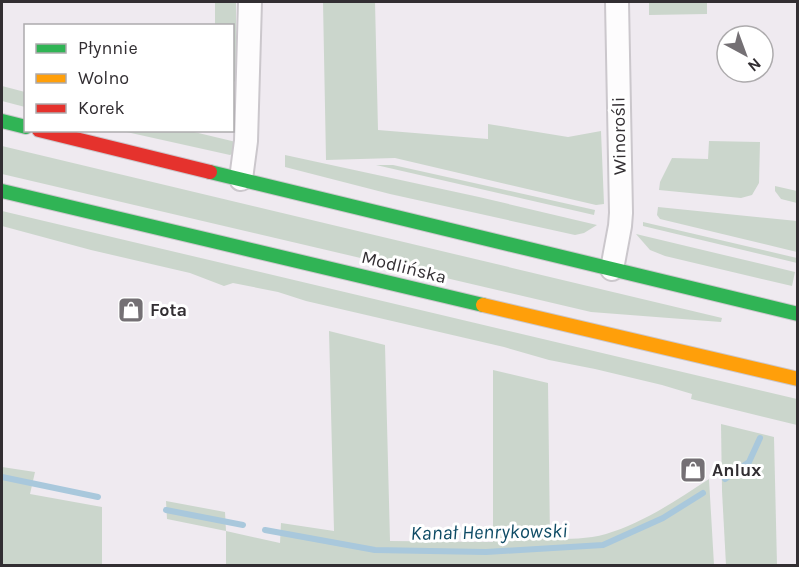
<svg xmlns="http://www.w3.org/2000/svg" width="799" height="567" font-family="Karla,sans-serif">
<rect width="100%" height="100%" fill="#efeaf0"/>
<g fill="#cbd6cc">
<polygon points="215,2 236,2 236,81 233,82 232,26 215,25"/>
<polygon points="323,2 375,2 378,130 488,139 488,124 568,137 601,131 604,204 596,205 395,158 326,160"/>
<polygon points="649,2 707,2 707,14 649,15"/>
<polygon points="2,86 25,92 25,107 2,101"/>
<polygon points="122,131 190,131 236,142 234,153 230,155"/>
<polygon points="709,141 760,142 759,183 752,195 741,198 659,190 660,182 672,158 708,159"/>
<polygon points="2,146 722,318 721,322 591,312 2,174"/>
<polygon points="285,155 479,197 597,225 584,233 575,235 390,194 285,167"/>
<polygon points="376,165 393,165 595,210 594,215"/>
<polygon points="775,186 797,191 797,203 781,199 775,191"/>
<polygon points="658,207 797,221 797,252 660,219 657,215"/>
<polygon points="2,211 797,399 797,425 691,399 692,394 662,385 595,369 549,360 504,347 306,301 278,292 233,283 224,286 190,273 91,250 2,226"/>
<polygon points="643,222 797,258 797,263 643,226"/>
<polygon points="636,234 795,272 792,286 665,256 650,250"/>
<path d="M329,331l56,14 5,196 103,1v-172l55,13 2,156c19,0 38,0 56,-5 37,-11 71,-34 103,-55l5,86h-488v-34l-59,-12 -1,-18 59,11 1,19 54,12 1,-20 53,8z"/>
<polygon points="721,424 774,437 777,565 726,565 722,491"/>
<polygon points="2,467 35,472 30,494 102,507 102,565 2,565"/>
</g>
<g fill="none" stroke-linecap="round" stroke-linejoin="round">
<g stroke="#a9c8dc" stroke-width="6">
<polyline points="2,477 98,497"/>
<polyline points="725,479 749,462 760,438"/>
<polyline points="166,510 243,525"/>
<polyline points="265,530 375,550 486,552 603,545 663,518 703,493"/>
</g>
<defs>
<g id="street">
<polyline points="241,179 246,141 250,2"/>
<polyline points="612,269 620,226 621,213 617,2"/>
</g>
<g id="fast">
<polyline points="2,121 26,127"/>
<polyline points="210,172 798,314"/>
<polyline points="2,191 483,305"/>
</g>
<polyline id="slow" points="483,305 798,379"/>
<polyline id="jam" points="39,130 210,172"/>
</defs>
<use href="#street" stroke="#cbc7cc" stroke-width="26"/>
<use href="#fast" stroke="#cbc7cc" stroke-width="16"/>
<use href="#slow" stroke="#cbc7cc" stroke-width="16"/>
<use href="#jam" stroke="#cbc7cc" stroke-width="16"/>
<use href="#street" stroke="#fdfcfd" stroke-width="22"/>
<use href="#fast" stroke="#30b455" stroke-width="14"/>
<use href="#slow" stroke="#ff9f0a" stroke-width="14"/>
<use href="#jam" stroke="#e5322d" stroke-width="14"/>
</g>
<defs>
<symbol id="shop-square" viewBox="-11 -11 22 22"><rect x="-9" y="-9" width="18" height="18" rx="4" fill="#747074" stroke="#fff"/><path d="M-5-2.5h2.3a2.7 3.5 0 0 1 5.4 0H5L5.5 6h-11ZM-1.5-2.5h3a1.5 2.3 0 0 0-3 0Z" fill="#fff"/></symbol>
</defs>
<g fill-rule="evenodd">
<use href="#shop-square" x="116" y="295" width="30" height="30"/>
<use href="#shop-square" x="678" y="455" width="30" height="30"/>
</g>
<g text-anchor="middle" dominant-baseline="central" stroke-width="6" stroke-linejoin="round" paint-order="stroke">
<g font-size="18" fill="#322e32" stroke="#fff">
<text transform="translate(619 136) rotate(-91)">Winorośli</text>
<text transform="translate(404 267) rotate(14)">Modlińska</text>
</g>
<g font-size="18" font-weight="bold" fill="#322e32" stroke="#fff" text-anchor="start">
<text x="150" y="310">Fota</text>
<text x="712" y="470">Anlux</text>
</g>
<g font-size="20" font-style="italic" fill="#0e4b65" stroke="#fff">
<text transform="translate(489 532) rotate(-1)">Kanał Henrykowski</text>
</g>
</g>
<rect width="799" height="567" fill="none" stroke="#322e32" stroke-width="6"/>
<rect x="24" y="24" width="210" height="108" fill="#ffffff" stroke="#adabad" stroke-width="1.5"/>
<rect x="36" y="44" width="30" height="9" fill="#30b455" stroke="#adabad" stroke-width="1.5"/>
<text x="78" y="54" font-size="18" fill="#322e32">Płynnie</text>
<rect x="36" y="74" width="30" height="9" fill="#ff9f0a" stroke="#adabad" stroke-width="1.5"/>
<text x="78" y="84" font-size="18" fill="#322e32">Wolno</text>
<rect x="36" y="104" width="30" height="9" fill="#e5322d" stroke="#adabad" stroke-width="1.5"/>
<text x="78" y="114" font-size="18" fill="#322e32">Korek</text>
<g transform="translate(745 54) rotate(139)"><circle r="28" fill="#ffffff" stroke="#adabad" stroke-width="1.5"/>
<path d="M0-4.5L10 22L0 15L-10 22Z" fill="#747074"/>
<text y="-9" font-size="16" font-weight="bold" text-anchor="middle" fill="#322e32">N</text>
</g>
</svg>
